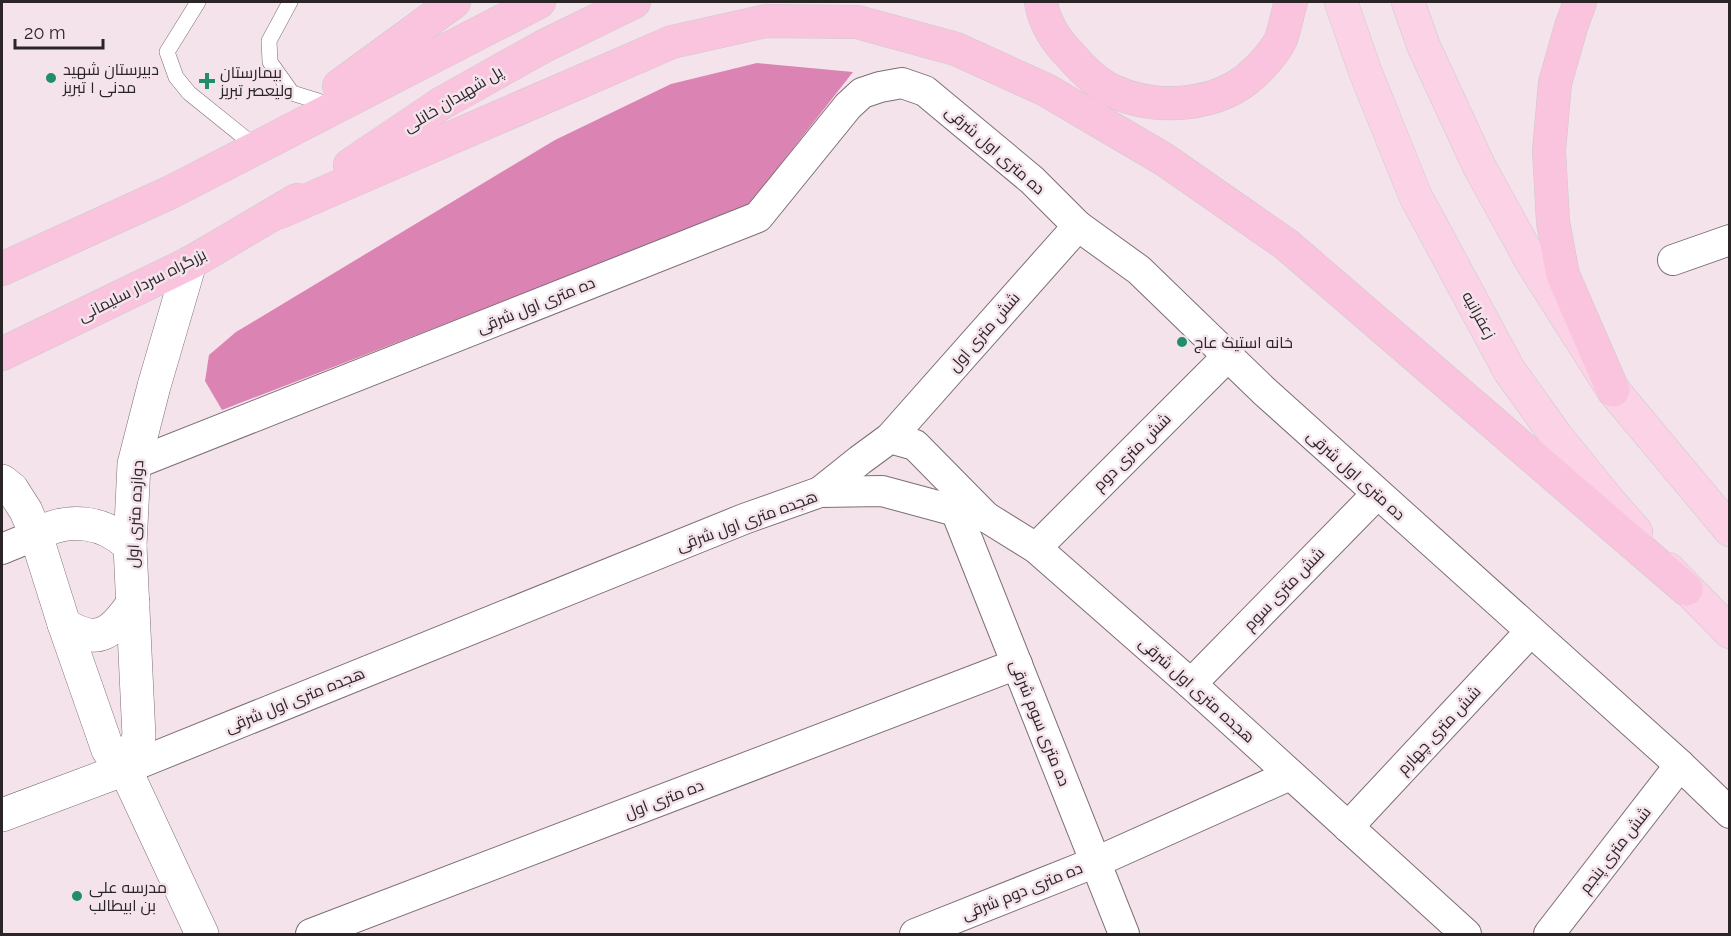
<svg xmlns="http://www.w3.org/2000/svg" width="1731" height="936" font-family="Raleway,Cairo,sans-serif">
<rect width="100%" height="100%" fill="#f5e3ec"/>
<polygon fill="#db83b2" points="757,63 853,72 747,207 222,410 205,381 209,355 236,332 555,140 671,84"/>
<g fill="none" stroke-linecap="round" stroke-linejoin="round">
<defs>
<g id="service">
<polyline points="198,2 167,52 176,77 189,93 256,147"/>
<polyline points="290,2 269,41 270,62 292,93 318,101"/>
</g>
<g id="minor">
<polyline points="1673,260 1730,240"/>
<polyline points="890,438 1078,226"/>
<polyline points="134,464 758,217 848,106 862,93 880,87 902,83 925,91 1032,180 1078,226 1139,270 1264,391 1680,765 1730,813"/>
<polyline points="820,492 860,460 890,438 915,445 986,517"/>
<polyline points="956,511 1124,934"/>
<polyline points="1036,548 1228,356"/>
<polyline points="2,549 36,535"/>
<polyline points="1191,684 1377,494"/>
<polyline points="125,769 744,519 820,492 882,491 956,511 986,517 1036,548 1191,684 1466,934"/>
<polyline points="1348,827 1530,632"/>
<polyline points="311,934 1017,664"/>
<polyline points="915,934 1096,862 1290,775"/>
<polyline points="1549,934 1680,765"/>
</g>
<g id="tertiary">
<polyline points="2,481 12,489 26,511 36,535 64,624 108,750 125,769 202,934"/>
<path d="M36,535c32,-19 68,-14 94,11"/>
<path d="M64,624c34,23 49,8 69,-21"/>
<polyline points="125,769 139,737 130,546 134,464 154,386 190,263"/>
<polyline points="2,815 125,769"/>
</g>
<g id="primary">
<polyline points="1341,2 1365,71 1415,195 1509,370 1557,437 1608,500 1636,532"/>
<polyline points="1408,2 1424,47 1479,166 1533,264 1613,390 1730,530"/>
<polyline points="1668,569 1730,632"/>
</g>
<g id="trunk">
<path d="M1041,2c3,20 15,39 30,54 12,14 25,27 42,35 43,20 106,16 141,-18 9,-8 21,-22 26,-32 5,-11 7,-27 11,-39"/>
<polyline points="1580,2 1571,27 1555,83 1549,151 1553,222 1563,275 1613,390"/>
<polyline points="339,86 454,2"/>
<polyline points="350,165 442,103 544,46 634,2"/>
<polyline points="280,212 672,42 766,21 857,22 956,49 1046,90 1165,160 1287,245 1686,589"/>
<polyline points="2,269 171,192 539,2"/>
<polyline points="2,354 190,263 297,200"/>
</g>
</defs>
<use href="#service" stroke="#7d6e75" stroke-width="16"/>
<use href="#minor" stroke="#7d6e75" stroke-width="32"/>
<use href="#tertiary" stroke="#7d6e75" stroke-width="34"/>
<use href="#primary" stroke="#cccbcb" stroke-width="34"/>
<use href="#trunk" stroke="#cccbcb" stroke-width="34"/>
<use href="#service" stroke="#fff" stroke-width="15"/>
<use href="#minor" stroke="#fff" stroke-width="30"/>
<use href="#tertiary" stroke="#fff" stroke-width="33"/>
<use href="#primary" stroke="#fbd2e6" stroke-width="33"/>
<use href="#trunk" stroke="#fac3de" stroke-width="33"/>
</g>
<g fill="#208d6c" stroke="#f5e3ec" stroke-width="2">
<circle cx="51" cy="78" r="6"/>
<path d="M204 72h6v6h6v6h-6v6h-6v-6h-6v-6h6z"/>
<circle cx="1182" cy="342" r="6"/>
<circle cx="77" cy="896" r="6"/>
</g>
<g text-anchor="middle" dominant-baseline="central" stroke-width="5" stroke-linejoin="round" paint-order="stroke">
<g font-size="16" fill="#2b2528" stroke="#f5e3ec" text-anchor="start">
<text x="63" y="69">دبیرستان شهید<tspan x="63" dy="18">مدنی ۱ تبریز</tspan></text>
<text x="220" y="72">بیمارستان<tspan x="220" dy="18">ولیعصر تبریز</tspan></text>
<text x="1194" y="342">خانه استیک عاج</text>
<text x="89" y="887">مدرسه علی<tspan x="89" dy="18">بن ابیطالب</tspan></text>
</g>
<g font-size="16" fill="#2b2528" stroke="#f5e3ec">
<text transform="translate(453 99) rotate(-31)">پل شهیدان خانلی</text>
<text transform="translate(995 150) rotate(41)">ده متری اول شرقی</text>
<text transform="translate(142 285) rotate(-27)">بزرگراه سردار سلیمانی</text>
<text transform="translate(536 305) rotate(-22)">ده متری اول شرقی</text>
<text transform="translate(1479 315) rotate(61)">زعفرانیه</text>
<text transform="translate(984 332) rotate(-49)">شش متری اول</text>
<text transform="translate(1132 452) rotate(-45)">شش متری دوم</text>
<text transform="translate(1356 475) rotate(42)">ده متری اول شرقی</text>
<text transform="translate(135 514) rotate(-87)">دوازده متری اول</text>
<text transform="translate(747 521) rotate(-20)">هجده متری اول شرقی</text>
<text transform="translate(1284 589) rotate(-46)">شش متری سوم</text>
<text transform="translate(1197 690) rotate(42)">هجده متری اول شرقی</text>
<text transform="translate(295 700) rotate(-22)">هجده متری اول شرقی</text>
<text transform="translate(1040 723) rotate(68)">ده متری سوم شرقی</text>
<text transform="translate(1439 730) rotate(-47)">شش متری چهارم</text>
<text transform="translate(664 799) rotate(-21)">ده متری اول</text>
<text transform="translate(1615 850) rotate(-52)">شش متری پنجم</text>
<text transform="translate(1022 891) rotate(-22)">ده متری دوم شرقی</text>
</g>
</g>
<rect width="1731" height="936" fill="none" stroke="#2b2528" stroke-width="6"/>
<path d="M15 39v9h88v-9" fill="none" stroke="#2b2528" stroke-width="3"/>
<text x="24" y="39" font-size="18" fill="#2b2528" stroke="#f5e3ec" stroke-width="4.5" paint-order="stroke">20 m</text>
</svg>
